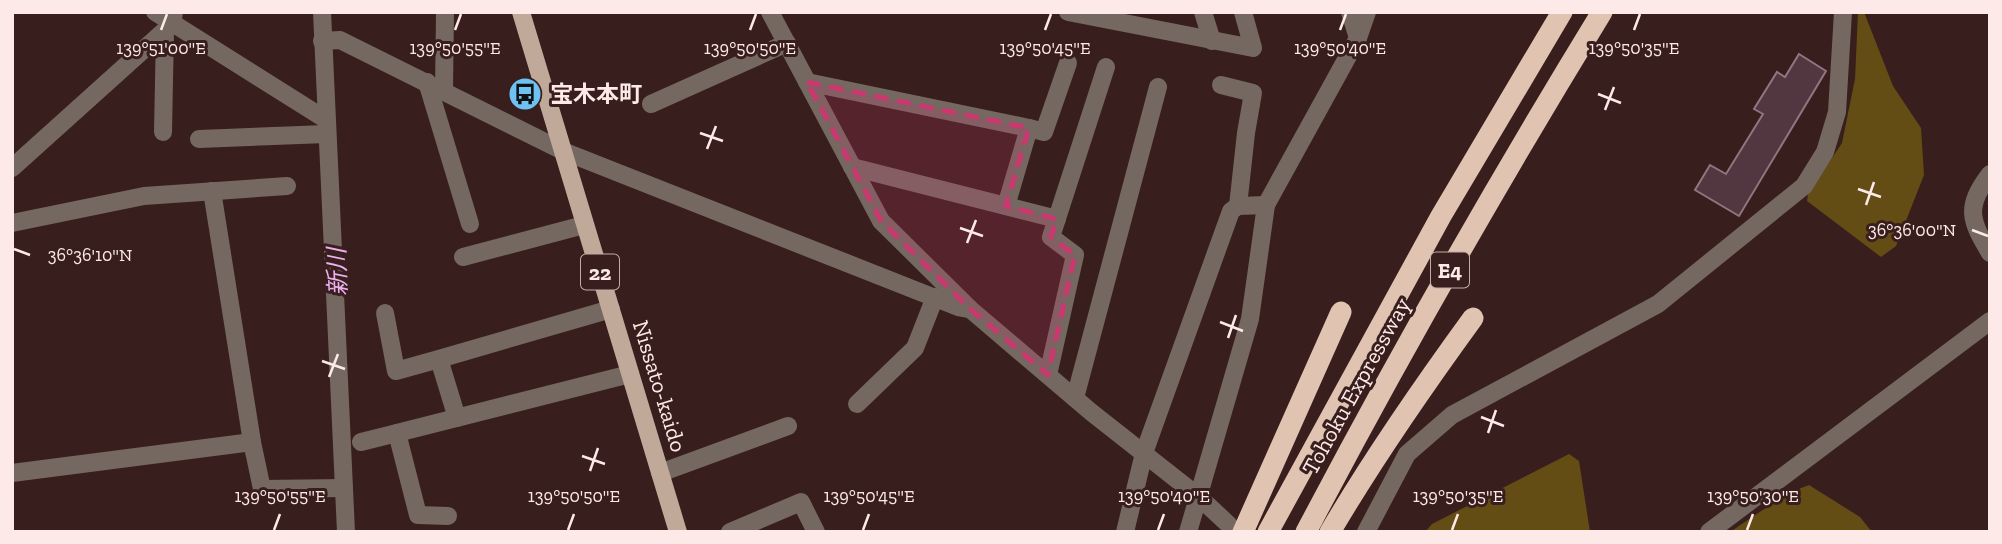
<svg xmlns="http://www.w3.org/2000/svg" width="2002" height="544" font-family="'Zilla Slab','Noto Sans JP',serif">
<rect width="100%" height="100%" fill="#381e1c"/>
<g fill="#644c15">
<polygon points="1858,12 1864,12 1893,86 1921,128 1924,175 1896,246 1881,257 1807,201 1808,194 1842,143 1855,79"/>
<polygon points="1569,454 1579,461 1590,532 1425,532 1432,524"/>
<polygon points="1809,485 1860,517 1872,532 1730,532 1788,493"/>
</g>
<polygon fill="#523741" stroke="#937480" stroke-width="2" points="1799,54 1826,71 1739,216 1695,190 1710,165 1726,174 1763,114 1754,109 1777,72 1785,77"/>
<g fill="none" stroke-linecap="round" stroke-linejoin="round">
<g stroke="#746861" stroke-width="18">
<polyline points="155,12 325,119"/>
<polyline points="322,12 346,532"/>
<polyline points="770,12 881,221 970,309 1091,412 1199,497 1229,525"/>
<polyline points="1068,12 1253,48 1243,12"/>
<polyline points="1203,12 1212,41"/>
<polyline points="1350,12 1358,38"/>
<polyline points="322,41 340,40 563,151 958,307 970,309"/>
<polyline points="427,82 470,224"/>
<polyline points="807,82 1029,128 1006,206"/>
<polyline points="1221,85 1253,93 1246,133 1238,206"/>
<polyline points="444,90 445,12"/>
<polyline points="651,104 787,43"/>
<polyline points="1029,128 1044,132 1068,63"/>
<polyline points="163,132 165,30"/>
<polyline points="199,139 326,134"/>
<polyline points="852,167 1057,219"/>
<polyline points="12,168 172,24 174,12"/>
<path d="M1990,174c-25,33 -20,46 0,79"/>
<polyline points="212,191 252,442"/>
<polyline points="12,223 144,196 287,186"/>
<polyline points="463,257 584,225"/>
<polyline points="385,313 396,371 439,359"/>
<polyline points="1048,375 1075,255 1051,237 1106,67"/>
<polyline points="1075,398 1158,87"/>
<polyline points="857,404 915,348 935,297"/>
<polyline points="457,418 439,359 611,309"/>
<polyline points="361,442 397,433"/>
<polyline points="12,473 252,442 262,489 344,488"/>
<polyline points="660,473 788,426"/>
<polyline points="448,516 418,515 397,433 630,374"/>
<polyline points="730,532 801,502 816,532"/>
<polyline points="1125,532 1144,453 1231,211 1238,206 1266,205"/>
<polyline points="1188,532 1250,319 1266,205 1358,38 1367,12"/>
<polyline points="1366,532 1407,454 1452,415 1658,304 1804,186 1825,152 1837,112 1843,12"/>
<polyline points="1709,532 1990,321"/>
</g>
<polyline stroke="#c1a99a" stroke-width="18" points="521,12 678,532"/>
<g stroke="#e0c3b1" stroke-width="21">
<polyline points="1243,532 1341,312"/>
<polyline points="1268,532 1441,216 1562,12"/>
<path d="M1306,532c93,-177 192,-350 296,-520"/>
<path d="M1330,532c44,-75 92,-144 143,-214"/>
</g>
</g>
<path fill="#cb3870" fill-opacity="0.2" stroke="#cb3870" stroke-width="5" stroke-dasharray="14 9" stroke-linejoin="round" d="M807,82l222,46 -23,78 51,13 -6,18 24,18 -27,120 -78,-66 -89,-88z"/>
<path fill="none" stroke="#fdeae8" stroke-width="2.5" d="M161,30l6,-16M455,30l6,-16M750,30l6,-16M1045,30l6,-16M1340,30l6,-16M1634,30l6,-16M1598,94l23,9M1605,110l9,-23M700,133l23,8M707,149l9,-23M1858,189l23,8M1866,205l8,-23M960,228l23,8M1972,230l16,6M967,243l9,-23M14,249l16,6M1220,322l23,9M1228,338l8,-23M322,361l23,8M329,377l9,-23M1481,417l23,9M1488,433l8,-23M582,456l23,8M590,471l8,-23M274,530l6,-16M568,530l6,-16M863,530l6,-16M1158,530l6,-16M1452,530l6,-16M1747,530l6,-16"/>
<defs>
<symbol id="bus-disc" viewBox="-11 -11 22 22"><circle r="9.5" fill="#6ec2f3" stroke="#381e1c"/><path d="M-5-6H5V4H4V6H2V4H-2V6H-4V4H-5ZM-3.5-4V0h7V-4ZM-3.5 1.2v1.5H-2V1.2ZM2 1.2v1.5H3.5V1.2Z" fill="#111"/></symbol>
</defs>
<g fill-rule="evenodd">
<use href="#bus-disc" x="506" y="75" width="38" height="38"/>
</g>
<g text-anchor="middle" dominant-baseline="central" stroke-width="6" stroke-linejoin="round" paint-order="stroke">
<g fill="#381e1c" stroke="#c2adab" stroke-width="2">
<rect x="1431" y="252.5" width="38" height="35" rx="5"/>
<rect x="581" y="254.5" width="38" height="35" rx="5"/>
</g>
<g font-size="21" font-weight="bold" fill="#fdeae8">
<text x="1450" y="270">E4</text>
<text x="600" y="272">22</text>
</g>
<g font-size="23" font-weight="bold" fill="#fdeae8" stroke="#381e1c" text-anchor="start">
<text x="550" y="94">宝木本町</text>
</g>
<g font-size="23" fill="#fdeae8" stroke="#381e1c">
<text transform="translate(660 386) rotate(73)">Nissato-kaido</text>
<text transform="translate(1356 386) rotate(-61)">Tohoku Expressway</text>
</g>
<g font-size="24" font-style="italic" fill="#ebafee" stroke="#381e1c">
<text transform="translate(337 272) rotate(-92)">新川</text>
</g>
</g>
<g font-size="18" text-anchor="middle" fill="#fdeae8" stroke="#381e1c" stroke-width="6" stroke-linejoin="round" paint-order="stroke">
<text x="1045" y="54">139°50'45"E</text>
<text x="1634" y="54">139°50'35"E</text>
<text x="161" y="54">139°51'00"E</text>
<text x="455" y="54">139°50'55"E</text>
<text x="750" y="54">139°50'50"E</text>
<text x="1340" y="54">139°50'40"E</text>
<text x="1912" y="236">36°36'00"N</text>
<text x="90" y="261">36°36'10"N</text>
<text x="280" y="502">139°50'55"E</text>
<text x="574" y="502">139°50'50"E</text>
<text x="869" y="502">139°50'45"E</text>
<text x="1164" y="502">139°50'40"E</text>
<text x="1458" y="502">139°50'35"E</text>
<text x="1753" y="502">139°50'30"E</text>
</g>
<rect width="2002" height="544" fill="none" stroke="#fdeae8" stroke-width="28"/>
</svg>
